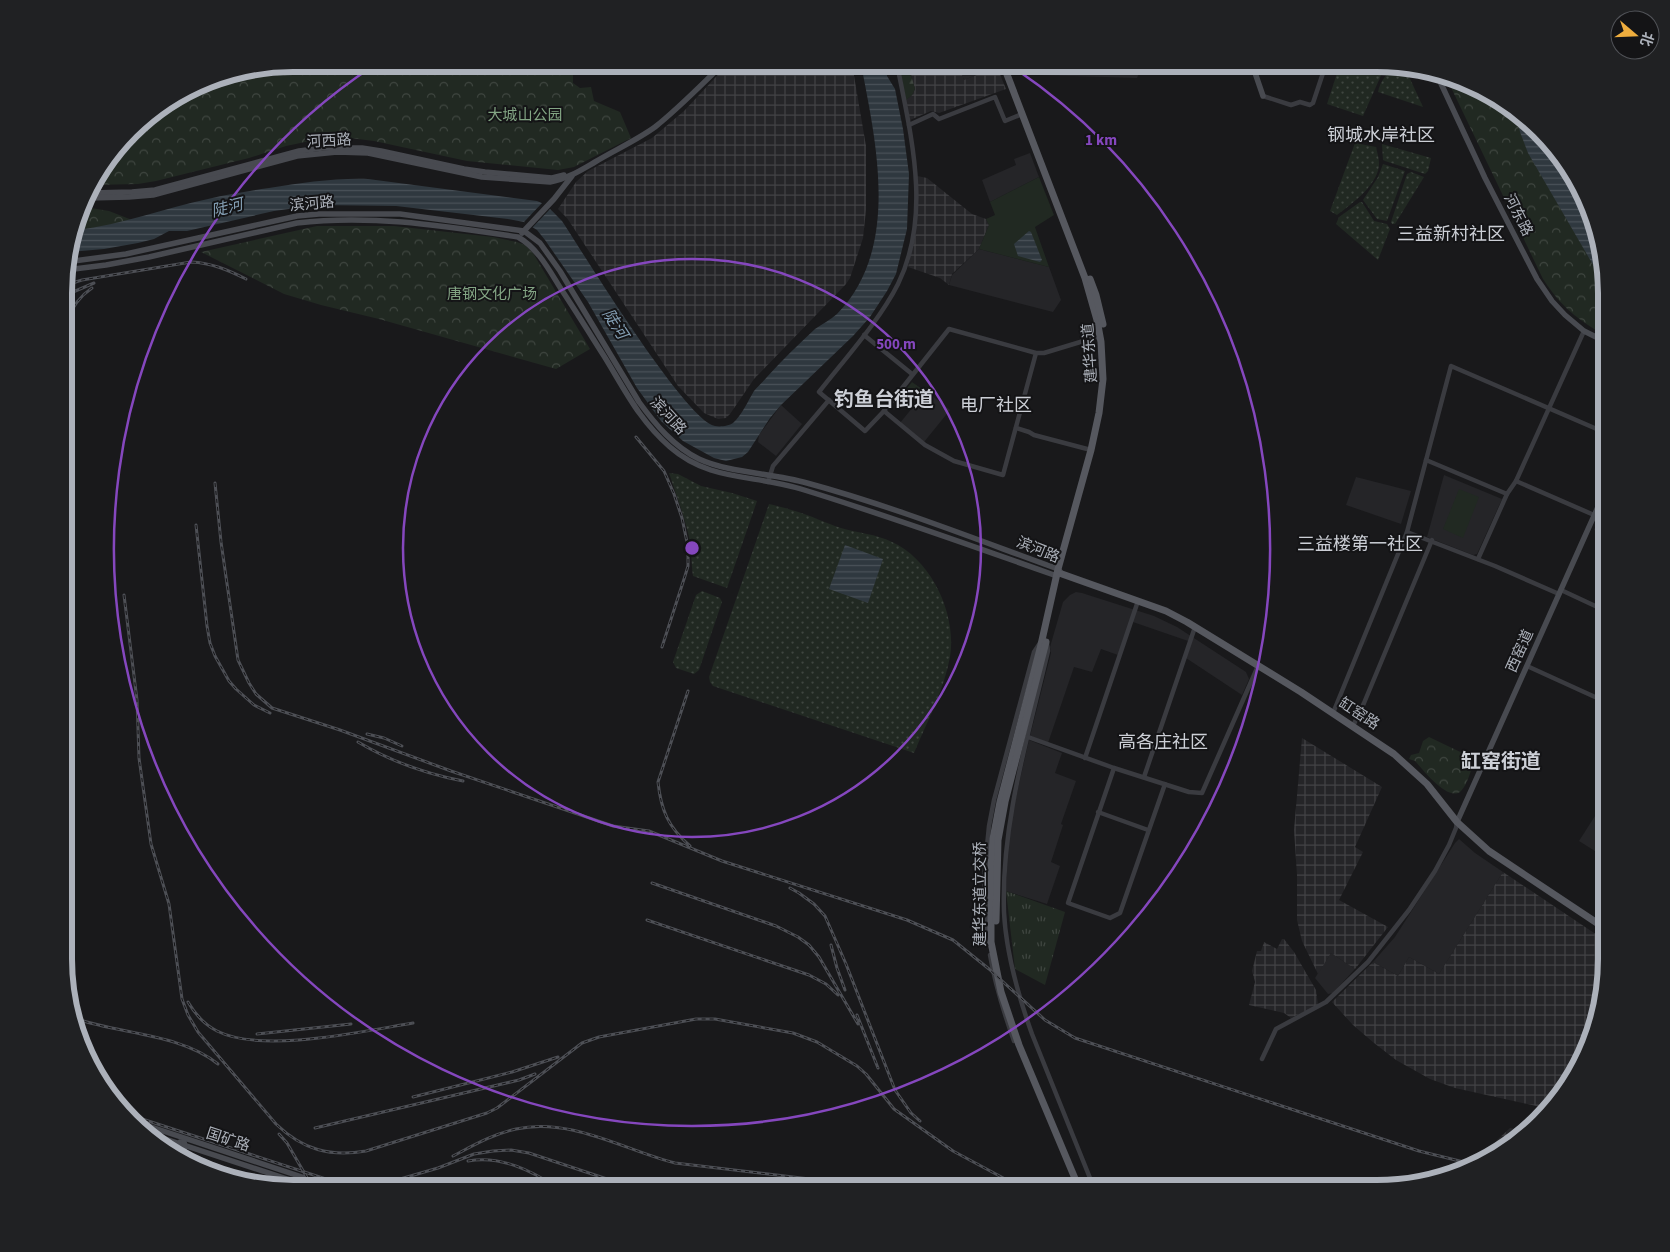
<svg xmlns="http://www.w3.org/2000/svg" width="1670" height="1252" font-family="'Source Sans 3','Noto Sans SC',sans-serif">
<defs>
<pattern id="industrial-grid" width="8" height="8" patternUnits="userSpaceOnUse" patternTransform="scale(1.25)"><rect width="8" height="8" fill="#252528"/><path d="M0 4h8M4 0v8" fill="none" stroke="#424245"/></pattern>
<pattern id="grass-tufts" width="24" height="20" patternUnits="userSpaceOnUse" patternTransform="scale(1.25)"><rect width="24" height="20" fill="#212922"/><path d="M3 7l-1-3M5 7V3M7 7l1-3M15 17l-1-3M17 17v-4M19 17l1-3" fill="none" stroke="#3f4640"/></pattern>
<pattern id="forest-firs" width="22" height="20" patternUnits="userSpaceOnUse" patternTransform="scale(1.25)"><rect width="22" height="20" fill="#212922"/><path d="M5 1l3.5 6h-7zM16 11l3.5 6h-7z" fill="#3f4640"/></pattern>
<pattern id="park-crowns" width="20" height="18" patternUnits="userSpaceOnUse" patternTransform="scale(1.25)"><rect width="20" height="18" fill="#212922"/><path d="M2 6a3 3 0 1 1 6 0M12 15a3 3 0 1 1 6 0" fill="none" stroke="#3f4640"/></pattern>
<pattern id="garden-dots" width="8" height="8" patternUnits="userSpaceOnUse" patternTransform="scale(1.25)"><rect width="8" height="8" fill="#212922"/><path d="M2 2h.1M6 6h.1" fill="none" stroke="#3f4640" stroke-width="1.8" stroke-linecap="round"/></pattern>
<pattern id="water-rules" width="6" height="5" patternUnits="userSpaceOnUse" patternTransform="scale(1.25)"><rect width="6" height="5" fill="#2f383f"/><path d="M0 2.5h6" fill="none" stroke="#4a5259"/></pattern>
</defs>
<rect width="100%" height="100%" fill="#19191b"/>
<g fill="#252528">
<polygon points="958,64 996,64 997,67 964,80"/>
<polygon points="1041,64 1143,64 1137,78 1037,75"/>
<polygon points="1030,153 1039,177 990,202 982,180 1016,165 1014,159"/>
<polygon points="979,249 1049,267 1061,300 1053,312 949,285 952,275"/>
<polygon points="1606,359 1606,388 1596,383"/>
<polygon points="926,391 950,410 924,442 900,423"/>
<polygon points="781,405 802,424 776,456 758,442 759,435"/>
<polygon points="1444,475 1502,499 1477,554 1473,555 1427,537"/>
<polygon points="1356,477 1411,491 1401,524 1346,505"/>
<polygon points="1606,504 1606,535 1594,530"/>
<polygon points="1076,592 1082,593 1154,616 1177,627 1246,672 1249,679 1242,695 1186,658 1191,642 1130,621 1118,655 1101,649 1092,672 1074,667 1048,743 1030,736 1051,653 1050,647 1063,602 1070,595"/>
<polygon points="1029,740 1062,753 1055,773 1076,781 1061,824 1063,825 1051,862 1060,866 1047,904 1006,891 1008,848 1013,810"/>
<polygon points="1595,816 1606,823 1606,858 1579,841"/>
<polygon points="1459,839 1475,853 1503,872 1439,974 1409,957 1398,976 1373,962 1395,937 1455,843"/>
<polygon points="1331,953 1355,969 1333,993 1328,994 1315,978"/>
</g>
<g fill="url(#industrial-grid)">
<polygon points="728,64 852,64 866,146 866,210 863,238 850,278 846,284 754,379 730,414 726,418 718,419 704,413 678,386 567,218 558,209 576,182 588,171 652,138 684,111"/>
<polygon points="908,64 958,64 964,80 997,67 1006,89 939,113 931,111 910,120 906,100 912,95 915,89"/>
<polygon points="917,176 927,178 972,214 986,219 989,225 979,249 952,274 949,285 940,278 908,267 916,232"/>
<polygon points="1302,738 1382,787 1355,847 1363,852 1339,900 1388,927 1355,969 1331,953 1318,974 1302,941 1297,920 1297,875 1294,830"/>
<polygon points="1503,872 1606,941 1606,973 1589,1046 1550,1109 1455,1088 1430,1079 1396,1060 1374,1043 1353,1025 1332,1002 1373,962 1398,976 1409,957 1439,974"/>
<polygon points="1282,939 1284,939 1294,952 1316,990 1318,1005 1291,1018 1284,1013 1249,1005 1255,982 1252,971 1257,951 1261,951 1264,942 1277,949"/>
<polygon points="1510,1128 1522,1130 1493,1153 1497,1140"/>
</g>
<polygon fill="url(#grass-tufts)" points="1006,891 1065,912 1045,985 1015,969"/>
<polygon fill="url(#forest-firs)" points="899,64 908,64 915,89 912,95 906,100"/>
<g fill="url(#park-crowns)">
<polygon points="294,64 580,64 573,73 573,83 580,88 591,87 594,101 620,112 631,138 574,167 558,170 467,161 374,141 350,138 329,138 310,141 286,146 249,158 156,181 138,184 92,185 94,179 142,121 220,76"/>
<path d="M1446,77l18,4 64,40 55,71 23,102v42c-28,-16 -45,-29 -63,-57z"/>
<polygon points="85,207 109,211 132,220 101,227 77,230"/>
<polygon points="317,226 394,226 493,237 517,242 525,245 533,253 590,349 556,369 379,319 321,305 284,294 201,252"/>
<path d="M1429,737l46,22c-4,10 -7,25 -14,32 -12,12 -38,-21 -46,-30l-6,-2 2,-4 8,-2 4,-12z"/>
</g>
<g fill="url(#garden-dots)">
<polygon points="1340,64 1367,64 1372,68 1383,71 1363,116 1327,104"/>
<path d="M1396,65l9,3 18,39 -45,-15c2,-11 9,-19 18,-27z"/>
<path d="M1355,143l21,4c1,5 3,11 3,16 1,20 -27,41 -42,52l-7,-4z"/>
<polygon points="1382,144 1431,158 1428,171 1425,174 1385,161 1383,160"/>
<polygon points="1383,164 1405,171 1387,221 1377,219 1363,200 1378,177"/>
<polygon points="1411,172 1424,177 1395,224 1392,224 1391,222 1407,174"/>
<polygon points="1360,202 1362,202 1374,221 1387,224 1390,229 1378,260 1336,224 1339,217"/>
<path d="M669,473l9,1 23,12 31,7 25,8 -30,87 -34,-12c-2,-13 -1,-26 -4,-39 -5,-22 -13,-43 -20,-64z"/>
<path d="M769,504c8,2 17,4 26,7 15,4 30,12 46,17 17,5 35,6 51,14 40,18 65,73 58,115 -6,33 -23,65 -36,96l-201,-67 -3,-4 -1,-5z"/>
<polygon points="702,591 720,598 722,602 699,670 694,674 676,668 673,662 696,595"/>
</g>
<g fill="#212922">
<polygon points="1039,177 1054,215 1035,227 1049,267 979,249 989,225 986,219 995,215 990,202"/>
<polygon points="912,382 922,389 908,407 898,399"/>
<polygon points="1459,489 1479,497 1463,538 1443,529"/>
</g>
<g fill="url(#water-rules)">
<path d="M861,64h25l1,12 8,13 8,40 6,45 -2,55 -11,45 -9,17 -17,26 -17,19 -72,69 -11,13 -22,34 -6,5 -16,4 -12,-3 -31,-17 -22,-20 -24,-33 -49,-86 -43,-62 -8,-10 -13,-8 -16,-3 -112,-13 -78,-1 -44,6 -87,20h-18l-15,8 -16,4 -34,6 -34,3 7,-22c45,-5 87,-22 131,-31 20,-5 41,-8 61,-11 33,-5 65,-10 99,-9l169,22c10,3 17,12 25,20 21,32 124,200 153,205 5,1 14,0 18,-3 9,-8 15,-22 21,-32 4,-5 9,-9 13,-14 15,-17 32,-33 48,-48 7,-5 15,-9 22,-15 64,-65 39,-172 24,-250z"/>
<polygon points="1516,113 1528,121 1583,192 1603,282 1528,153 1520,132"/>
<polygon points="1029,231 1031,232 1042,260 1040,262 1018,256 1014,244"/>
<polygon points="845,545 883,559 868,603 829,589"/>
</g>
<polygon fill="#19191b" points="544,201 551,208 531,229 524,222"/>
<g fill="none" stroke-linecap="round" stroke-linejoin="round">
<g stroke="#3a3b40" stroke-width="4.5">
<polyline points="1263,96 1291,105 1300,102 1310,105 1313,103 1326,64"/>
<polyline points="909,125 933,114 939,119 995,97 1005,121 1022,114"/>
<polyline points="864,335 912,374"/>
<polyline points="1036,353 1003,475 954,461 925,445 884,411 949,329 1036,353 1044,353 1100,336"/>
<path d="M884,411l-19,20 -46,-39c25,-32 61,-72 79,-108 34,-69 13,-148 -1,-220"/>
<polyline points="1016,428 1029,432 1034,435 1091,450"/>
<polyline points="1426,460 1507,494 1516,481 1584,331"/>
<polyline points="1516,481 1594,515"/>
<polyline points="768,482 773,466 829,400"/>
<polyline points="1407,532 1495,566 1559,594"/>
<polyline points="1478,559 1507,494"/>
<polyline points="1561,590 1606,611"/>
<path d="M1047,643l1,8c-20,86 -47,172 -44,261 2,42 14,83 28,122l62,154"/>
<polyline points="1527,666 1606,702"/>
<polyline points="1333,713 1407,532 1451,366 1606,433"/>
<polyline points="1353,726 1364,703 1432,540"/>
<polyline points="1028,737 1114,768 1189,792 1202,793 1258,666"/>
<polyline points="1085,758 1138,601"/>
<polyline points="1114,768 1068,903 1110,918 1120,913 1165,784"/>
<polyline points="1144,777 1195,627"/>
<polyline points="1098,812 1148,830"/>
<polyline points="988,942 985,910 984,877 989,826 994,800 1034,652 1040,643"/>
<path d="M990,955c5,30 14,58 24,86"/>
<polyline points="1262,1059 1276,1029 1326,1002 1368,962 1409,910 1435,871 1449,845 1456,828 1457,822"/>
<polyline points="311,1184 323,1188"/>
</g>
<g stroke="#484a50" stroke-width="5.5">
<polyline points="1252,64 1263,96"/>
<polyline points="1437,75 1485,178 1537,279 1552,301 1565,315 1584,331 1606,342"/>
<polyline points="90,193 132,192 155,190 299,151 322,148 362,148 381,151 464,169 485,172 552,178 564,175"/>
<path d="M88,198l41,-1 24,-2 144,-39 40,-4 31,1 114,24 68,5c17,-3 31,-12 45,-20 20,-12 42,-22 60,-35 24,-19 46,-42 68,-63"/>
<polyline points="522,233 554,199 572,176"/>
<path d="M66,270l40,-5 43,-8 148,-34c74,-9 147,3 221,14 21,12 32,35 45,55 14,21 27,42 41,64 21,34 35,64 66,91 40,35 83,27 131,42 85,26 169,56 253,86l8,-1 -4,-5c-83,-30 -166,-63 -251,-86 -34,-10 -78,-10 -108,-24 -25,-12 -44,-35 -60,-57l-79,-131 -20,-28 -16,-12 -124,-17h-81l-22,2 -171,38 -60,8"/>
<polyline points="1457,822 1606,489"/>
<polyline points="136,1122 305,1178 311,1184"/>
<polyline points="144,1132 305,1185 311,1184"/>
<polyline points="176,1152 180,1142"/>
<polyline points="182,1156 185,1146 184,1142"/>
</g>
<g stroke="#56585f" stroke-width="7">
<polyline points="1003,64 1085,278 1097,320 1101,342 1103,379 1099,413 1091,450 1058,569 1040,649 1000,802 993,839 991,866 991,942 1001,992 1019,1045 1079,1188"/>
<polyline points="1090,279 1096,295 1103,324"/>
<polyline points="1062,574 1166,611 1187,622 1301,692 1394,754 1427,784 1457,822 1489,851 1606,929"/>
<polyline points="996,921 998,840 1005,802 1046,642"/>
</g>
<defs>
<g id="rail">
<path d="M66,285l16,-5 109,-18c21,1 37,8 55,17"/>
<polyline points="66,298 73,292 94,283"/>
<path d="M66,322c5,-13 14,-26 26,-34"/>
<polyline points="66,386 69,442"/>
<polyline points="636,437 664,471 674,494 682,518 688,547 688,566 685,576 662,647"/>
<polyline points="215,483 221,542 238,660 249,683 256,694 272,708 340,730 451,771 613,826 649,831 722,861 907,920 953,940 989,969 1045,1020 1075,1038 1419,1151 1476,1165"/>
<polyline points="196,525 207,626 210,643 215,656 229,681 236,689 254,705 270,713"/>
<path d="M124,595l13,105 2,58 12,86 18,60 13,95 6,16 10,17 78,92c27,26 54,33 90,27l121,-38 10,-5 85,-65 17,-6 97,-18h19l78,14 24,9 40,24 9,8 28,35 59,42 69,37"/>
<path d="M688,691l-30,91c3,28 10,45 32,64"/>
<polyline points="367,734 384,738 402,746"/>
<path d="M358,742c32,19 69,32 105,39"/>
<polyline points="652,883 776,926 798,937 809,945 819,957 858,1024"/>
<polyline points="790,888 799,893 814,904 825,916 846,964 895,1090 911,1113 920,1121"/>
<polyline points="647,920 809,975 826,984 838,995"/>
<polyline points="831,945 837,968 845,990"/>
<path d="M188,1002c7,12 17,23 29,29 45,23 147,0 196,-8"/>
<polyline points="857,1015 878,1068"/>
<path d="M77,1019c44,15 104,15 141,45"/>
<polyline points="257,1034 351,1024"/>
<polyline points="413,1097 512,1072 558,1057"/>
<polyline points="130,1115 332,1181 350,1185 376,1186 438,1168 474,1154 493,1151 511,1150 529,1153 634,1188"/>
<polyline points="315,1128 519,1080 535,1074"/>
<polyline points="279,1134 287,1143 313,1188"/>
<path d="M453,1156c21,-11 40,-22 63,-27 55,-12 108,21 159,34l143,17"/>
<path d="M468,1161c33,-6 64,10 90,27"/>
<polyline points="627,1181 649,1188"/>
<polyline points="1092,1188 1138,1184"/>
<polyline points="1142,1188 1388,1186"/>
</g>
</defs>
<use href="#rail" stroke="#4d4f55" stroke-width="3"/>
<use href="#rail" stroke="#141416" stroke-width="1" stroke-dasharray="4" stroke-linecap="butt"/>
</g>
<g fill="none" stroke="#8547be" stroke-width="2.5">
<circle cx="692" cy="548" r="289"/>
<path d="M1011 66A578 578 0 1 1 373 66"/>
</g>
<g text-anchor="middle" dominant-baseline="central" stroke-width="4" stroke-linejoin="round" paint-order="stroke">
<g font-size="15" fill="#83a584" stroke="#141416">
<text x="525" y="115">大城山公园</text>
<text x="492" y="294">唐钢文化广场</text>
</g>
<g font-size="15" fill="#acb1ba" stroke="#141416">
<text transform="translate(329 141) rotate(-3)">河西路</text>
<text transform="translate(312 204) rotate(-5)">滨河路</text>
<text transform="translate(1518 215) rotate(63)">河东路</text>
<text transform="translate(1090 353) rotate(-94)">建华东道</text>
<text transform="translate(668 416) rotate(47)">滨河路</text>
<text transform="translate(1038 550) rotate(22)">滨河路</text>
<text transform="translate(1520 651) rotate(-66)">西窑道</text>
<text transform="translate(1359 714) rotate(33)">缸窑路</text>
<text transform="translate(980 894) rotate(-90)">建华东道立交桥</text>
<text transform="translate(228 1140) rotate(18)">国矿路</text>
</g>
<g font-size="16" font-style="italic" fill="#849fb4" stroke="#141416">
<text transform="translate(227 208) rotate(-14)">陡河</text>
<text transform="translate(615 324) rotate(57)">陡河</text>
</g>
<g font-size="18" fill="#cccfd6" stroke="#141416">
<text x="1381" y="135">钢城水岸社区</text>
<text x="1451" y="234">三益新村社区</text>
<text x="996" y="405">电厂社区</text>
<text x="1360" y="544">三益楼第一社区</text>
<text x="1163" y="742">高各庄社区</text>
</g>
<g font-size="20" font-weight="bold" fill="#cccfd6" stroke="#141416">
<text x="884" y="400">钓鱼台街道</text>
<text x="1501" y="762">缸窑街道</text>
</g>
</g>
<path d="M0 0H1670V1252H0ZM293 72H1377A221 221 0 0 1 1598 293V959A221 221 0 0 1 1377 1180H293A221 221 0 0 1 72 959V293A221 221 0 0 1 293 72Z" fill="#202123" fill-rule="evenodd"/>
<path fill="none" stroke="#acb1ba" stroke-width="6" d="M293 72H1377A221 221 0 0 1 1598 293V959A221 221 0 0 1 1377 1180H293A221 221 0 0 1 72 959V293A221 221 0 0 1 293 72Z"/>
<circle cx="692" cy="548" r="8" fill="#8547be" stroke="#141416" stroke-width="2.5"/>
<g font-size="15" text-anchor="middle" font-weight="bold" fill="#8547be" stroke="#141416" stroke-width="4" stroke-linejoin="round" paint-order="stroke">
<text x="1101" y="145">1 km</text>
<text x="896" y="349">500 m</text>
</g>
<g transform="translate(1635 35) rotate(109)"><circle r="24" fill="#141416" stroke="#515358"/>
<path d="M0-4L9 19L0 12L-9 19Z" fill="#eead3e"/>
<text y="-8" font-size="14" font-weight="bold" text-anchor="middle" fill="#acb1ba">北</text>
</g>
</svg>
